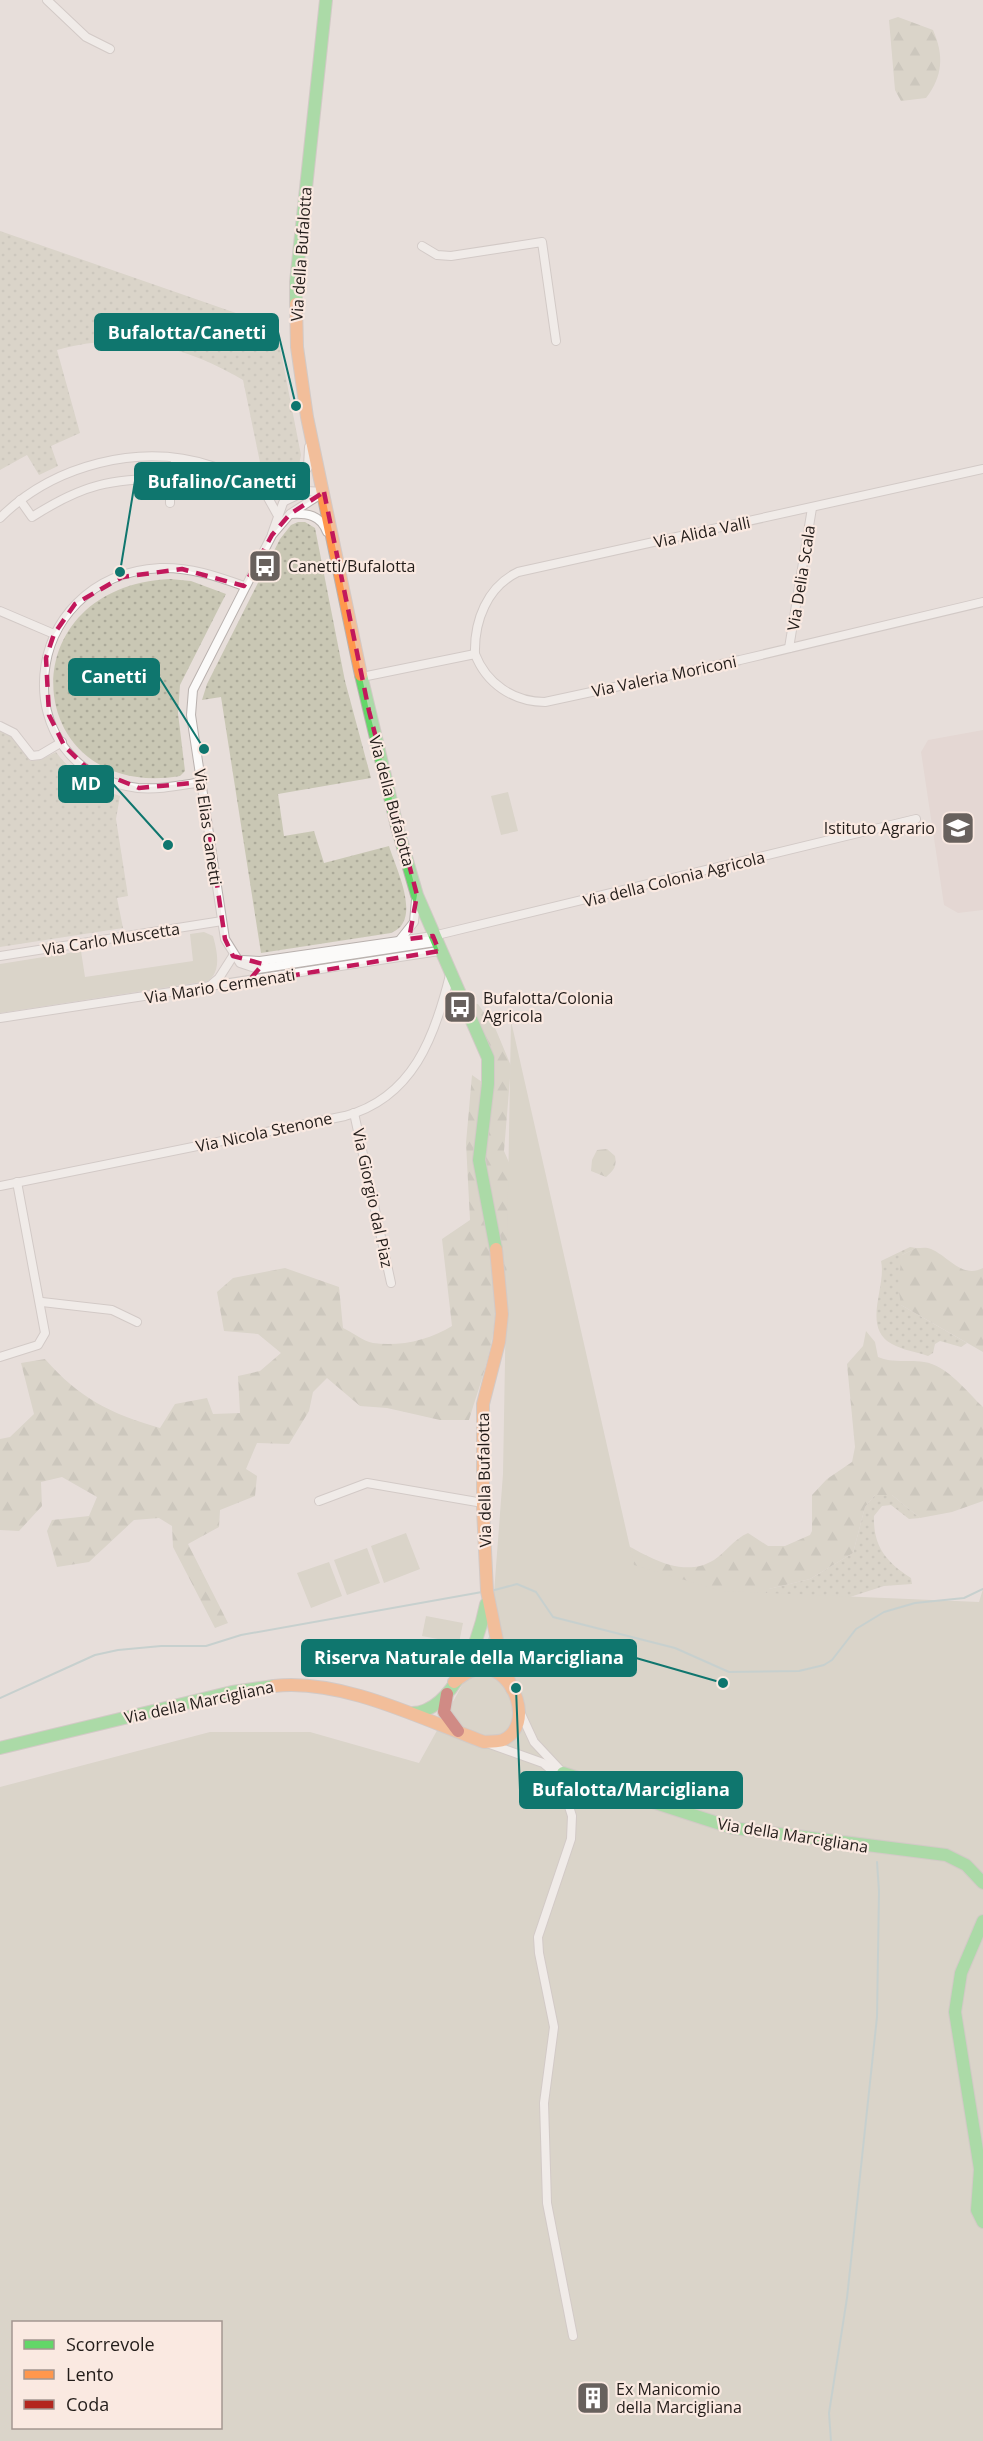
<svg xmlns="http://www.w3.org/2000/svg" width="983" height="2441" font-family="'Open Sans',sans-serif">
<defs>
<pattern id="grass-dots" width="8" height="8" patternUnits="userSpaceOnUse" patternTransform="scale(1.5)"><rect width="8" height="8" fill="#c9c7b4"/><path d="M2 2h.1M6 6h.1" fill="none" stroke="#acaa9a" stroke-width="1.8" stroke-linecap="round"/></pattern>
<pattern id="forest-firs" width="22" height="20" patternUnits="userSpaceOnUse" patternTransform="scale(1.5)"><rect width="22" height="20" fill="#c9c7b4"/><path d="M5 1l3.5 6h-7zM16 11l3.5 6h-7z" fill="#acaa9a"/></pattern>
</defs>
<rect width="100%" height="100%" fill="#e7deda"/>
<polygon fill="#e0cfca" points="983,730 983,910 958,913 944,905 921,752 928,740"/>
<g fill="url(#grass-dots)">
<path d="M0,231l276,96 25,128 -3,15c-9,11 -22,13 -35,7l-20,-97c-59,-35 -119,-49 -186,-30l23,83 -29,13 7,20 -19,9 -12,-20 -27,15z"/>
<path d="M298,522h7l10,6 30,153 26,97 -93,16 6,42 30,-5 10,32 65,-17c7,23 34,75 2,87l-130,20 -40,-256 -19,3 5,-16 73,-145 11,-14z"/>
<path d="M170,579l21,2 35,13 -46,91 -2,28 7,58 -5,5c-158,26 -176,-189 -10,-197z"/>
<path d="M0,726l16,8 14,27 10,-1 16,-8c16,22 37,35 64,44l-4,23 12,77 -11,2 6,30 -123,19z"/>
<path d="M910,1247l6,1 -14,7 -1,50 66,38 -6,4 -21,-6 -5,3 -2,9 -5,3c-11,-4 -26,-6 -36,-12 -31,-17 -5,-57 -11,-83z"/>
<path d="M875,1495h17l28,23 -11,1 -18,-14 -9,1 -8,10c-1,30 12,46 37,62l1,6 -28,2 -99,32 -116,10 100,-39 41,-10 43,-26 12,-46z"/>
</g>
<g fill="url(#forest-firs)">
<path d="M898,17l35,13c11,25 10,46 -7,68l-25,3 -6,-11 -6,-70z"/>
<path d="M468,1003l10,1 18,26 15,36 -7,85 28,64 89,327c28,15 62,37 93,18 12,-8 20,-21 34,-27l20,13h17l25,-11 2,-4v-36l15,-16 25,-17 3,-15 -8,-83 16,-18 3,-15 9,11 3,15c15,7 30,2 46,5 23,3 43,30 59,45v94l-31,11 -32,6 -28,-23h-17l-10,12 -12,46 -43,26 -41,10 -3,17 -97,22 -164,-245 1,-44 -3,-64 -21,-115 10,-87z"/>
<path d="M472,1075l10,7c-3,32 -8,64 -4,96 4,46 21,93 17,140 -3,35 -16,69 -26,102h-29l-53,-12 -27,-2 -33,-28 -14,14 -4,19 -20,33 -32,-1 -11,26 11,7 -2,20 -35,14 -1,17 -31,17 40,79 -13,5 -42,-81 -1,-21 -13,-8 -25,2 -45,42 -32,5 -10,-36 5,-11 37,-4 8,-19 -35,-20 -21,5 1,24 -23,25 -19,-1v-91l10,-2 24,-23 -13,-51 24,-4c34,39 66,55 115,69l15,-24 32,-6 6,16 27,-1 -2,-37 22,-5 21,-18 -23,-19 -34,-3 -7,-39 16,-14 52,-10 54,19 4,41c9,4 20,13 30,15 26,4 57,-3 79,-17l-10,-87 28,-19 -4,-77z"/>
<path d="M607,1149l8,7c2,10 -1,14 -9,21l-15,-6 1,-11 5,-10z"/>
<path d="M916,1248c5,0 11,-1 15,1 17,7 31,30 52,19v84l-82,-47 -3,-20 4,-30z"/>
</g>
<g fill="#c9c7b4" fill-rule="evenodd">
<polygon points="508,792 518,831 501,835 491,796"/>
<path d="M204,932l9,4c4,15 9,35 -5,45l-208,32v-49l81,-13 4,26 108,-16 -3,-27z"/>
<path d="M511,1021l123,544 88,26 257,11 4,-13v852h-983v-654l210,-55h100l109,31 72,-130 12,-159zM14,2322h206v106h-206z"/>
<polygon points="406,1533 420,1569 384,1583 371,1546"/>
<polygon points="367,1548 380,1583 347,1595 334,1560"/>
<polygon points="329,1562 342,1596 311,1608 297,1573"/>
<polygon points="426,1616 463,1623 459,1643 422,1636"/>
</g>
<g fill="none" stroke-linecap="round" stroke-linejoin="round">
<g stroke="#a1bfbf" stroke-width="2">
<polyline points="491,1591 517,1584 536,1592 553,1617 675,1648 729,1672 799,1671 824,1665 832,1660 856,1629 884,1612 915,1603 964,1598 983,1589"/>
<polyline points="0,1698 95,1655 118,1650 161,1646 206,1646 241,1635 482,1592"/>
<polyline points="831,2441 829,2413 847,2298 877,2017 879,1891 877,1862"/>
</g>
<defs>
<g id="street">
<polyline points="47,0 86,37 110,49"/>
<polyline points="422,246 437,255 451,256 542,242 556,341"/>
<polyline points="262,487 277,514"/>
<polyline points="324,492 290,514 272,535 193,690 191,715 225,939 240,963 258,969 435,942"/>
<path d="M20,500l12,17c51,-33 79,-38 138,-39"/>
<polyline points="285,501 306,491 324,492"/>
<polyline points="170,503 170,478 176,459"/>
<path d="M291,514c16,-1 30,1 36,18"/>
<path d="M0,518c53,-53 140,-76 212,-52 34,11 44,26 83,18"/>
<polyline points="272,534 283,503 308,467 309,447"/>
<polyline points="0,611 54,634"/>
<polyline points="789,648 812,508"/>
<path d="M475,654c-1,-33 12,-67 43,-82l465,-103"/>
<path d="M362,677l113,-23c11,29 38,48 70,48l195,-42 243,-58"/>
<polyline points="0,726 14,733 32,756 40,755 62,742"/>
<path d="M202,782c-21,3 -43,8 -64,6 -135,-17 -122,-212 22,-220 30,-1 56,8 84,18"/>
<polyline points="399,941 414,922 416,900"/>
<polyline points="0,956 222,921"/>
<polyline points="242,960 260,961 433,936 916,819"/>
<polyline points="207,988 219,978 233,956"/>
<polyline points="0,1018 439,951"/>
<polyline points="354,1113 391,1283"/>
<path d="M0,1186l345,-70c68,-18 90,-80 105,-141"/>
<polyline points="42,1302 112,1310 137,1322"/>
<polyline points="0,1357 38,1345 45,1333 17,1182"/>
<polyline points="319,1501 367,1483 483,1503"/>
<polyline points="521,1714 534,1742 563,1773"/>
<polyline points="487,1743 543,1763 556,1774 562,1774"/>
<polyline points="559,1775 572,1816 571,1839 538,1937 539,1953 554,2027 544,2103 547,2203 573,2336"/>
</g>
<g id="fast">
<polyline points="296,304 296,282 326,0"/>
<polyline points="361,675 397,826 417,895 488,1058 488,1084 479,1160 496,1249"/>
<path d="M412,1713c42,-1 67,-74 74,-109"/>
<polyline points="0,1748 232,1692 274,1686"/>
<polyline points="563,1773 733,1828 946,1855 966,1865 983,1883"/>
<polyline points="983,1921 961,1973 955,2012 980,2169 977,2210 983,2222"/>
</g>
<g id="slow">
<polyline points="296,304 297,347 307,417 361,675"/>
<polyline points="496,1249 502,1314 499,1342 483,1404 483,1509 487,1591 500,1655 512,1689"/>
<path d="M274,1686c67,-8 148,33 210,56 6,-1 14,0 19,-2 32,-15 11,-70 -19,-72 -11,-1 -22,8 -30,14"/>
</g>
<polyline id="jam" points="447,1694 444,1712 458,1731"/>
</defs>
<use href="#street" stroke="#b9b1ae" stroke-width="10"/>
<use href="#fast" stroke="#b9b1ae" stroke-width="14"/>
<use href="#slow" stroke="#b9b1ae" stroke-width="14"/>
<use href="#jam" stroke="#b9b1ae" stroke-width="14"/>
<use href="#street" stroke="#fbfaf9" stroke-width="8"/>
<use href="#fast" stroke="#63d668" stroke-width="12"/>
<use href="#slow" stroke="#ff974d" stroke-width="12"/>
<use href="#jam" stroke="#b3261e" stroke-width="12"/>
</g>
<path d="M0 0H983V2441H0ZM324,492l45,219 48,184 -8,44 24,-3 6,15 -192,32 16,-19 -30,-8 -8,-17 -23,-157 -63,6 -54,-22 -20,-19 -16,-32 -3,-57 8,-24 21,-30 47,-27 60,-8 62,17 28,-51 18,-21z" fill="#e7deda" fill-opacity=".55" fill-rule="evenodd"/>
<path fill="none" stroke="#c2185b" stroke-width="4.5" stroke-dasharray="12 8" stroke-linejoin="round" d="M324,492l45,219 48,184 -8,44 24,-3 6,15 -192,32 16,-19 -30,-8 -8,-17 -23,-157 -63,6 -54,-22 -20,-19 -16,-32 -3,-57 8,-24 21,-30 47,-27 60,-8 62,17 28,-51 18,-21z"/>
<defs>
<symbol id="bus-square" viewBox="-11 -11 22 22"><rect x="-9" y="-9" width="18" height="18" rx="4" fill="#68615d" stroke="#fae9e1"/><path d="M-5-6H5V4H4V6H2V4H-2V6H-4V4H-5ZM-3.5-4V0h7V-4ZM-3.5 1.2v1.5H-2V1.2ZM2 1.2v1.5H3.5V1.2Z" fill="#fff"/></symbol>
<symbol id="school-square" viewBox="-11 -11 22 22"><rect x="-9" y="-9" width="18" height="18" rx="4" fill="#68615d" stroke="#fae9e1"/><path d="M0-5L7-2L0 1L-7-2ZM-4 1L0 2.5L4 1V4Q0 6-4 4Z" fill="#fff"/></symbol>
<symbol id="building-square" viewBox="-11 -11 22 22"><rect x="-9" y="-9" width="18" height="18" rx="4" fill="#68615d" stroke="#fae9e1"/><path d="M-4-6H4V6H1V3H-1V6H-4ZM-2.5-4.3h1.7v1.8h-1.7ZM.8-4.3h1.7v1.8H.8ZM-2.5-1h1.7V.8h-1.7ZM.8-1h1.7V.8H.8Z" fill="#fff"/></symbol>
</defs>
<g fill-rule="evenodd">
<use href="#bus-square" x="246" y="547" width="38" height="38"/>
<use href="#school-square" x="939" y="809" width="38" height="38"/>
<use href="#bus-square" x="441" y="988" width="38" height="38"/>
<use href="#building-square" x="574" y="2379" width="38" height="38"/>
</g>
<g text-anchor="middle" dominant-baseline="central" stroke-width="4.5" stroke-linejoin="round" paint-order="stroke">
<g font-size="16" fill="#231d1a" stroke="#fae9e1">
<text transform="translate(301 254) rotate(-86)">Via della Bufalotta</text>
<text transform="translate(702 532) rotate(-12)">Via Alida Valli</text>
<text transform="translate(801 578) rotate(-81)">Via Delia Scala</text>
<text transform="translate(664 676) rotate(-12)">Via Valeria Moriconi</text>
<text transform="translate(392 801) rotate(75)">Via della Bufalotta</text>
<text transform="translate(208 827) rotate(82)">Via Elias Canetti</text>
<text transform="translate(674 879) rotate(-14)">Via della Colonia Agricola</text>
<text transform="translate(111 939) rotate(-9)">Via Carlo Muscetta</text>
<text transform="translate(220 986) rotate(-9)">Via Mario Cermenati</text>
<text transform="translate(264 1132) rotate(-12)">Via Nicola Stenone</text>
<text transform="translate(373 1198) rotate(78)">Via Giorgio dal Piaz</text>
<text transform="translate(484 1480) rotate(-91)">Via della Bufalotta</text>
<text transform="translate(199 1702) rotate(-12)">Via della Marcigliana</text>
<text transform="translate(793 1835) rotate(9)">Via della Marcigliana</text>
</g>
<g font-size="16" fill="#231d1a" stroke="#fae9e1" text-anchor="start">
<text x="288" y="566">Canetti/Bufalotta</text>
<text x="935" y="828" text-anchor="end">Istituto Agrario</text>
<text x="483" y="998">Bufalotta/Colonia<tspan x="483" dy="18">Agricola</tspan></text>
<text x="616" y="2389">Ex Manicomio<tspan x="616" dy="18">della Marcigliana</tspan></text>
</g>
</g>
<path fill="none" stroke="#0f766e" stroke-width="2" d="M296 406L278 332M120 572L135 481M204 749L159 677M168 845L113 784M723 1683L636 1658M516 1688L520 1790"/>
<g fill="#0f766e" stroke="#fae9e1" stroke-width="2">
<circle cx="296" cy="406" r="6"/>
<circle cx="120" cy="572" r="6"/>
<circle cx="204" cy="749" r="6"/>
<circle cx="168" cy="845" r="6"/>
<circle cx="723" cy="1683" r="6"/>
<circle cx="516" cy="1688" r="6"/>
</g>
<g fill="#0f766e" stroke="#0f766e" stroke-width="2">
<rect x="95" y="314" width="183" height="36" rx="6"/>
<rect x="135" y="463" width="174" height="36" rx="6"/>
<rect x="69" y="659" width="90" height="36" rx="6"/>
<rect x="59" y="766" width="54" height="36" rx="6"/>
<rect x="302" y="1640" width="334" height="36" rx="6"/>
<rect x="520" y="1772" width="222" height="36" rx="6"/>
</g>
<g font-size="18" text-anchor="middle" font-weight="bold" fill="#fff">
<text x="187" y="339">Bufalotta/Canetti</text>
<text x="222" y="488">Bufalino/Canetti</text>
<text x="114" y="683">Canetti</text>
<text x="86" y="790">MD</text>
<text x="469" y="1664">Riserva Naturale della Marcigliana</text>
<text x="631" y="1796">Bufalotta/Marcigliana</text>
</g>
<rect x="12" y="2321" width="210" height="108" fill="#fae9e1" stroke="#a49791" stroke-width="1.5"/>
<rect x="24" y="2340" width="30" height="9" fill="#63d668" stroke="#a49791" stroke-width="1.5"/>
<text x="66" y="2351" font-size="18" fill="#231d1a">Scorrevole</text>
<rect x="24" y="2370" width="30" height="9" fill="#ff974d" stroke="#a49791" stroke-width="1.5"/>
<text x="66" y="2381" font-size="18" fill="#231d1a">Lento</text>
<rect x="24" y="2400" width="30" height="9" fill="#b3261e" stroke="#a49791" stroke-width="1.5"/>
<text x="66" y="2411" font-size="18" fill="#231d1a">Coda</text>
</svg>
